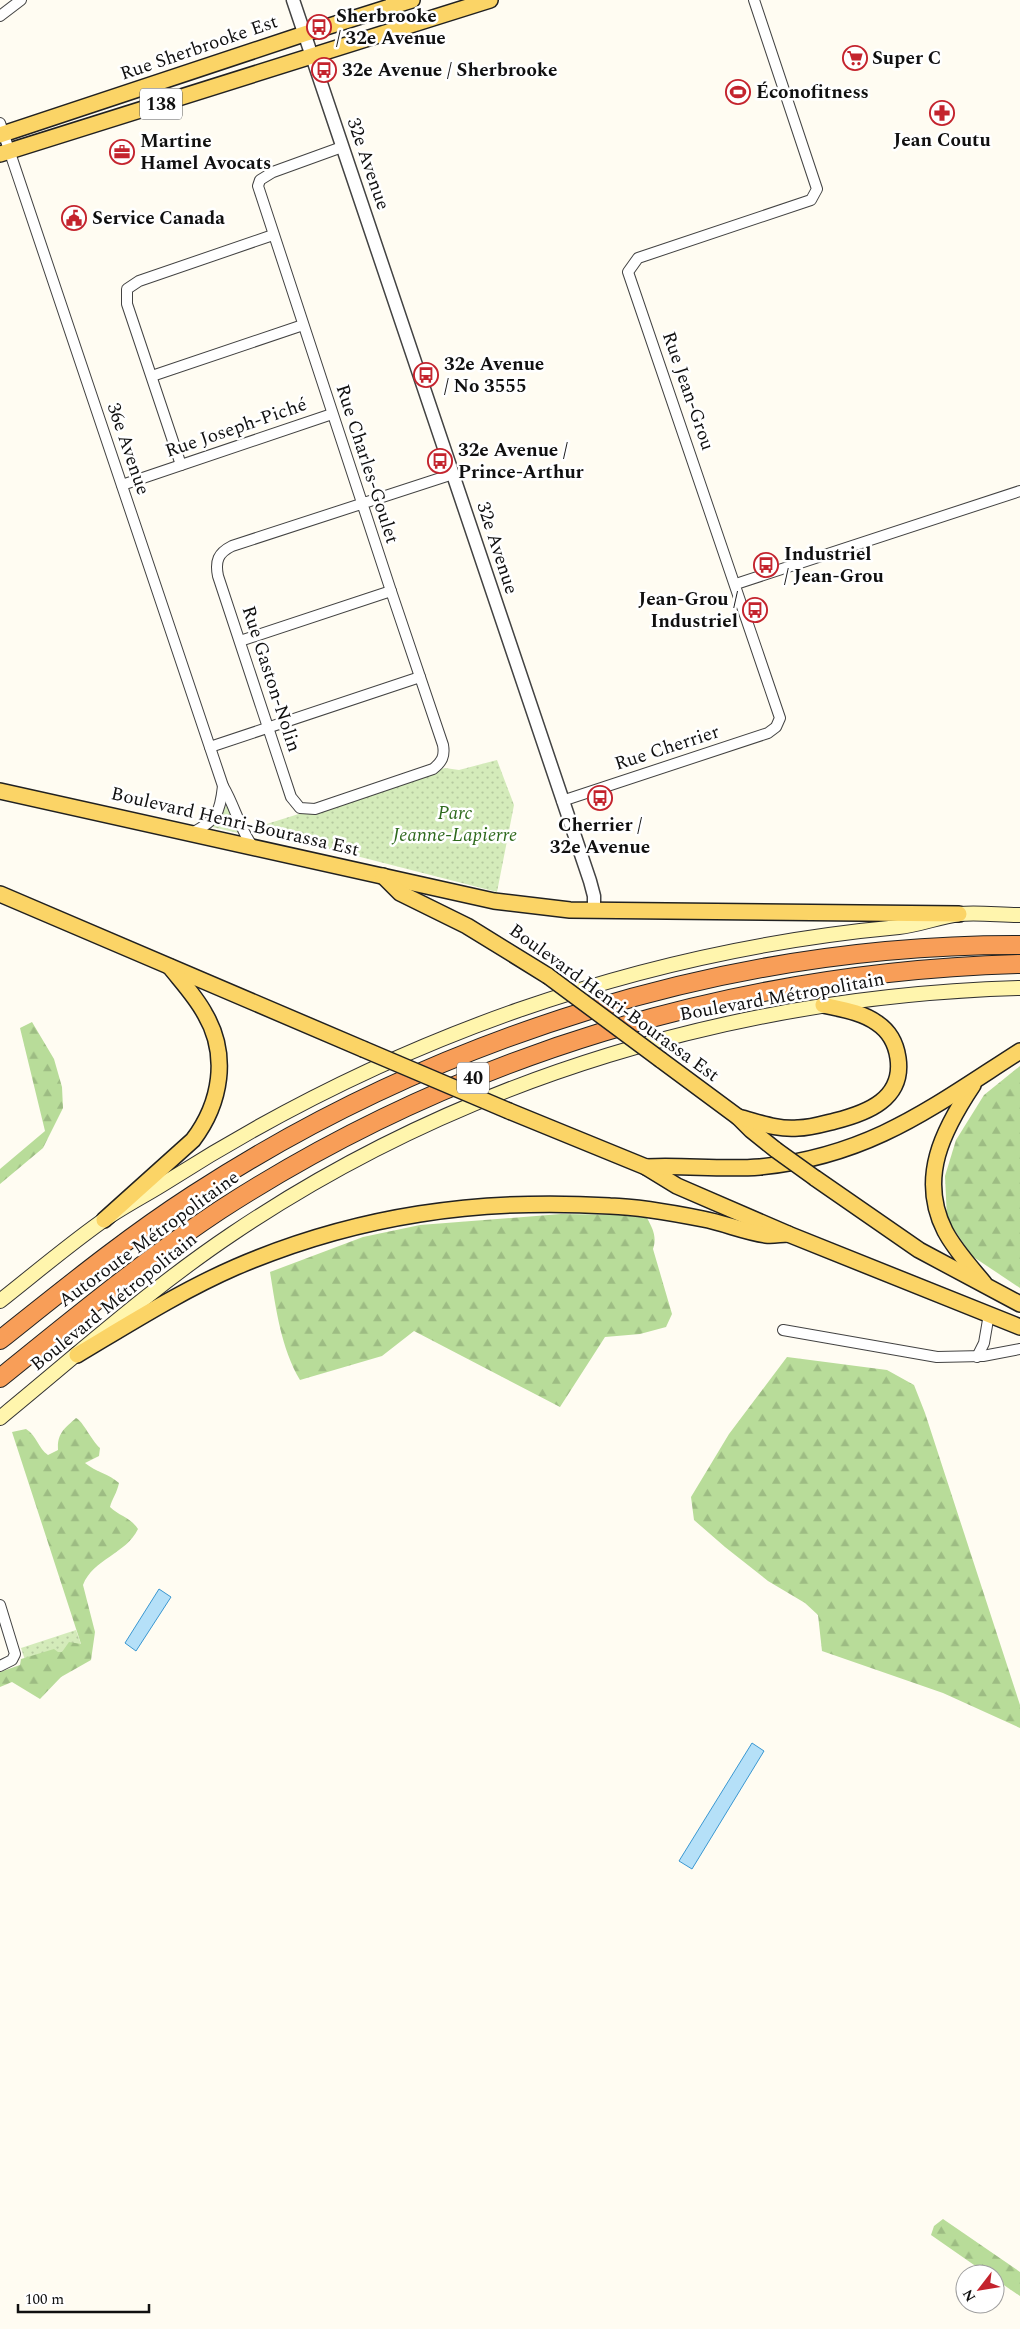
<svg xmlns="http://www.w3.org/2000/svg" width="1020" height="2329" font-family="Spectral,serif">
<defs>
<pattern id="green-dots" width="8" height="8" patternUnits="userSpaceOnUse" patternTransform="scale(1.25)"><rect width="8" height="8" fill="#d4ebba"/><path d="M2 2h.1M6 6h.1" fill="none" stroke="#b5c89f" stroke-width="1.8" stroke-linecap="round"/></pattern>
<pattern id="forest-firs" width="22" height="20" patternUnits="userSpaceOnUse" patternTransform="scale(1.25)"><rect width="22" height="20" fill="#b8dc99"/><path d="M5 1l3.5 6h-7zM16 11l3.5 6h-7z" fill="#9dbc83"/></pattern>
</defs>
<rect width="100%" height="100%" fill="#fffcf2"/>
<g fill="url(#green-dots)">
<polygon points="497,760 514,805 497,892 251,829 445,768 459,770"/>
<polygon points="227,804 230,806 238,833 212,827 221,817"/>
<polygon points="76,1630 85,1656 30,1675 21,1648"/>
</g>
<g fill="url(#forest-firs)">
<polygon points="32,1022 54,1059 62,1087 63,1108 43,1148 0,1184 0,1169 45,1131 20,1028"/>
<polygon points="1020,1066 1020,1288 972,1256 947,1219 945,1176 956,1140 984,1095"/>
<path d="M561,1214l61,1 25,3c6,11 10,19 6,31l19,65 -6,13 -26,7 -35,3 -45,70 -146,-76 -32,25 -82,24c-19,-32 -24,-71 -30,-108l93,-35 57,-12z"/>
<polygon points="787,1357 887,1370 914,1385 925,1413 1020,1705 1020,1728 943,1693 822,1651 818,1615 805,1603 768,1581 725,1547 694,1520 691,1497 729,1434"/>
<path d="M76,1418c7,3 15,22 24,30l-1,8 -14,7c11,9 24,11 34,20 -2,10 -7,16 -9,24 9,9 20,10 28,22 -12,25 -45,30 -55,56l12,47 -4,28 -30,17 -21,22 -28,-17 -12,5v-15l20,-7 1,-6 33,-10 4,3h4l7,-10 12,2 -69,-212 14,-3c11,7 12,19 22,26l10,-5c-1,-17 7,-22 18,-32z"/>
<polygon points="943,2219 1020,2272 1020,2296 995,2279 995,2274 987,2274 931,2235 934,2226"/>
</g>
<g fill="#b5e0f8" stroke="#3a97d1">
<polygon points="159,1589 171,1597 136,1651 125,1643"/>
<polygon points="752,1743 764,1751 692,1869 679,1861"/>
</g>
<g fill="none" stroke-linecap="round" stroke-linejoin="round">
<defs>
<g id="minor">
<polyline points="391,1 400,28"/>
<polyline points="0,16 21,0"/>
<path d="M0,123l223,663c12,20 16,42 30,61"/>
<path d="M342,147l-69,25 -13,8 -2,6 133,405 52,154c2,11 -1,17 -10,24l-118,40 -15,-1 -9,-11 -73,-221c-3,-15 0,-23 14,-30l221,-72"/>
<polyline points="152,376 303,325"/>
<polyline points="181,465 127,304 127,289 139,281 273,235"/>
<polyline points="122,485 332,414"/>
<polyline points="736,584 1020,491"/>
<polyline points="240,641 391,591"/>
<polyline points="210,747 420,677"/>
<polyline points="562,801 768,733 776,727 780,718 628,272 638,258 811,200 817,189 754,0"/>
<path d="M192,833c25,-13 28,-20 31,-47"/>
<polyline points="783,1330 937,1357 983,1356 1020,1349"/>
<polyline points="977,1357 984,1343 989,1314"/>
<polyline points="0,1605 15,1654 12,1660 0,1666"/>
</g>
<polyline id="tertiary" points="293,0 590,881 594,896 594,910"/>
<g id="secondary">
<path d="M0,1301c33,-26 66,-54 101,-79 21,-15 45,-27 67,-41 221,-141 469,-230 731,-254 20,-2 39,-10 60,-13 19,-2 41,1 61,1"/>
<path d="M0,1418c77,-63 150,-129 232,-184 233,-157 508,-238 788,-246"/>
</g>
<g id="primary">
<polyline points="0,135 304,34 412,0"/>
<polyline points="0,154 490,0"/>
<polyline points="0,791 494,901 570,910 959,914"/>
<polyline points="383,876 400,893 467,926 548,976"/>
<polyline points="0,894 363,1049"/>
<polyline points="661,1060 738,1117 751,1130 776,1150"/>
<path d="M973,1085c-30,45 -55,93 -28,146 10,19 25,35 39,52"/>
<polyline points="509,1111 646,1167 677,1186 788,1234 1020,1327"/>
<path d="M738,1117c20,5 39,13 60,11 12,0 25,-4 37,-7 32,-8 69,-22 63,-63 -2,-14 -9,-27 -21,-35 -15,-11 -36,-14 -54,-18"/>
<path d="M646,1167c38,-2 76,3 114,0 110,-11 171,-59 260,-116"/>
<polyline points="815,1178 919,1250 1020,1304"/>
<path d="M104,1220l89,-80c28,-37 36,-85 12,-126 -9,-17 -23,-32 -35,-47"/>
<path d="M77,1355c52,-31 104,-64 159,-88 121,-52 243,-69 374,-61 31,1 63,7 93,13 21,4 42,13 63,16 7,1 15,-1 22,-1"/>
</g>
<g id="motorway">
<path d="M0,1340c63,-50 125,-101 193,-145 243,-158 536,-251 827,-250"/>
<path d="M0,1378c72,-58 143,-117 220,-168 239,-155 516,-238 800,-246"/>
</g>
</defs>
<use href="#minor" stroke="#434343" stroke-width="12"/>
<use href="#tertiary" stroke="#434343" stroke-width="15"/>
<use href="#secondary" stroke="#323232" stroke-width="16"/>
<use href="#primary" stroke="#212121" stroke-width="18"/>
<use href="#motorway" stroke="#212121" stroke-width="20"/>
<use href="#minor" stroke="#fff" stroke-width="10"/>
<use href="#tertiary" stroke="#fff" stroke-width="12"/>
<use href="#secondary" stroke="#fff5ad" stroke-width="14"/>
<use href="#primary" stroke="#fbd466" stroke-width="15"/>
<use href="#motorway" stroke="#f89e58" stroke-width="18"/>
<defs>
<g id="primary-bridge">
<polyline points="548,976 661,1060"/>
<polyline points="363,1049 509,1111"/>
<polyline points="776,1150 815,1178"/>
</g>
</defs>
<use href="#primary-bridge" stroke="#212121" stroke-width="18" stroke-linecap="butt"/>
<use href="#primary-bridge" stroke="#fbd466" stroke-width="15"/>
</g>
<defs>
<symbol id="bus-ring" viewBox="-11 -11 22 22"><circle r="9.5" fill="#fff" stroke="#c4232d" stroke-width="1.5"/><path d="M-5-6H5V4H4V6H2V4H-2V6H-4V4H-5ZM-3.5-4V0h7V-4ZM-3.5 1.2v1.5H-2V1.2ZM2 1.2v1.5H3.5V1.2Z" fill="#c4232d"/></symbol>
<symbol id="supermarket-ring" viewBox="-11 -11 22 22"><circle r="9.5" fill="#fff" stroke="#c4232d" stroke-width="1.5"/><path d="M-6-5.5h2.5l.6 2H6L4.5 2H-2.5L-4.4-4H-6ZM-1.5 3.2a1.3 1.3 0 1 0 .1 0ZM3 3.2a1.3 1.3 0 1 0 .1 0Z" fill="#c4232d"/></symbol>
<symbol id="stadium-ring" viewBox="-11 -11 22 22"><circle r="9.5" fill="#fff" stroke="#c4232d" stroke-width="1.5"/><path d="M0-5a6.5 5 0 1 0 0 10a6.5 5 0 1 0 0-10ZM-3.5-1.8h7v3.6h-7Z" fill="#c4232d"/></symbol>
<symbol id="pharmacy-ring" viewBox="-11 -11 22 22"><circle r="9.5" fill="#fff" stroke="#c4232d" stroke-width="1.5"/><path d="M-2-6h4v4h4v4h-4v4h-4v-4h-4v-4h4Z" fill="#c4232d"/></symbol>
<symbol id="office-ring" viewBox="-11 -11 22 22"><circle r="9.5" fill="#fff" stroke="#c4232d" stroke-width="1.5"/><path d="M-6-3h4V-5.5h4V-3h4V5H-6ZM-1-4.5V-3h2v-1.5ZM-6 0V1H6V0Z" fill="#c4232d"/></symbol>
<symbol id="civic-ring" viewBox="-11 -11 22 22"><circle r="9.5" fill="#fff" stroke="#c4232d" stroke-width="1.5"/><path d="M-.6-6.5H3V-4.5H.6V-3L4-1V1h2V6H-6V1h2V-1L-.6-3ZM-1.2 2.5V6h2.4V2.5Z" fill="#c4232d"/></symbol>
</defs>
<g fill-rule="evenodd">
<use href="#bus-ring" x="305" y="13" width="28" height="28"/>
<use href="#supermarket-ring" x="841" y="44" width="28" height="28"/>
<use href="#bus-ring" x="310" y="56" width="28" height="28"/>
<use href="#stadium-ring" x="724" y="78" width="28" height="28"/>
<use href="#pharmacy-ring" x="928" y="99" width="28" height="28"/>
<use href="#office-ring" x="108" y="138" width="28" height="28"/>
<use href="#civic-ring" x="60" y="204" width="28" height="28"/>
<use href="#bus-ring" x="412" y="361" width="28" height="28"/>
<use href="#bus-ring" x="426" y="447" width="28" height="28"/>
<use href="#bus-ring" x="752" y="551" width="28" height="28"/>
<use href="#bus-ring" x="741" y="596" width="28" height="28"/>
<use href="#bus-ring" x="586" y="784" width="28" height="28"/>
</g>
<g text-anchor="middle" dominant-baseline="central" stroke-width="5" stroke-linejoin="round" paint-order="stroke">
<g fill="#fff" stroke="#585858" stroke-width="1">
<rect x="140" y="88.5" width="42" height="31" rx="4"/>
<rect x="457" y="1062.5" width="32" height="31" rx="4"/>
</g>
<g font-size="18" font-weight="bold" fill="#101010">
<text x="161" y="104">138</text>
<text x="473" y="1078">40</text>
</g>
<g font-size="19" font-weight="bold" fill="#101010" stroke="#fff" text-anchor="start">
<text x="336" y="16">Sherbrooke<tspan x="336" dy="22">/ 32e Avenue</tspan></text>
<text x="872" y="58">Super C</text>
<text x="342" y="70">32e Avenue / Sherbrooke</text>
<text x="756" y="92">Éconofitness</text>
<text x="942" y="140" text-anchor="middle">Jean Coutu</text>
<text x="140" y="141">Martine<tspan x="140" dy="22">Hamel Avocats</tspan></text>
<text x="92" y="218">Service Canada</text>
<text x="444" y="364">32e Avenue<tspan x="444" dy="22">/ No 3555</tspan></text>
<text x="458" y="450">32e Avenue /<tspan x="458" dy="22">Prince-Arthur</tspan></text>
<text x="784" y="554">Industriel<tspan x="784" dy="22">/ Jean-Grou</tspan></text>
<text x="738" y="599" text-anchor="end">Jean-Grou /<tspan x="738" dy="22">Industriel</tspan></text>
<text x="600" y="825" text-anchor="middle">Cherrier /<tspan x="600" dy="22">32e Avenue</tspan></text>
</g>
<g font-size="19" fill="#101010" stroke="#fff">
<text transform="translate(199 48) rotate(-19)">Rue Sherbrooke Est</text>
<text transform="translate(368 164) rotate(71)">32e Avenue</text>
<text transform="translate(688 391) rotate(71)">Rue Jean-Grou</text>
<text transform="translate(236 428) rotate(-19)">Rue Joseph-Piché</text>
<text transform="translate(128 449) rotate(71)">36e Avenue</text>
<text transform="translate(367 464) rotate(72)">Rue Charles-Goulet</text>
<text transform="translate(497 548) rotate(72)">32e Avenue</text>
<text transform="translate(271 679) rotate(72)">Rue Gaston-Nolin</text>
<text transform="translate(667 748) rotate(-18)">Rue Cherrier</text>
<text transform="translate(235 822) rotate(13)">Boulevard Henri-Bourassa Est</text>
<text transform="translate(782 997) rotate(-10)">Boulevard Métropolitain</text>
<text transform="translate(614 1003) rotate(36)">Boulevard Henri-Bourassa Est</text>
<text transform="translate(149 1239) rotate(-36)">Autoroute Métropolitaine</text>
<text transform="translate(114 1302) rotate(-39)">Boulevard Métropolitain</text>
</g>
<g font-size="19" font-style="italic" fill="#2e6a1d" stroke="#fff">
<text x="455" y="813">Parc<tspan x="455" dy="22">Jeanne-Lapierre</tspan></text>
</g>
</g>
<g transform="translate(980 2289) rotate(239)"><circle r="24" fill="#ffffff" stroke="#9f9f9f"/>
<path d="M0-4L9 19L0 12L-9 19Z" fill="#c4232d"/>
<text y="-8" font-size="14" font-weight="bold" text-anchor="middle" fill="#101010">N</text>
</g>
<path d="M18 2304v8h131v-8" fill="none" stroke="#101010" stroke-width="2.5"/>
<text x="25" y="2304" font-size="15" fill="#101010" stroke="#ffffff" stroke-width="4" paint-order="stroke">100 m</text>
</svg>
